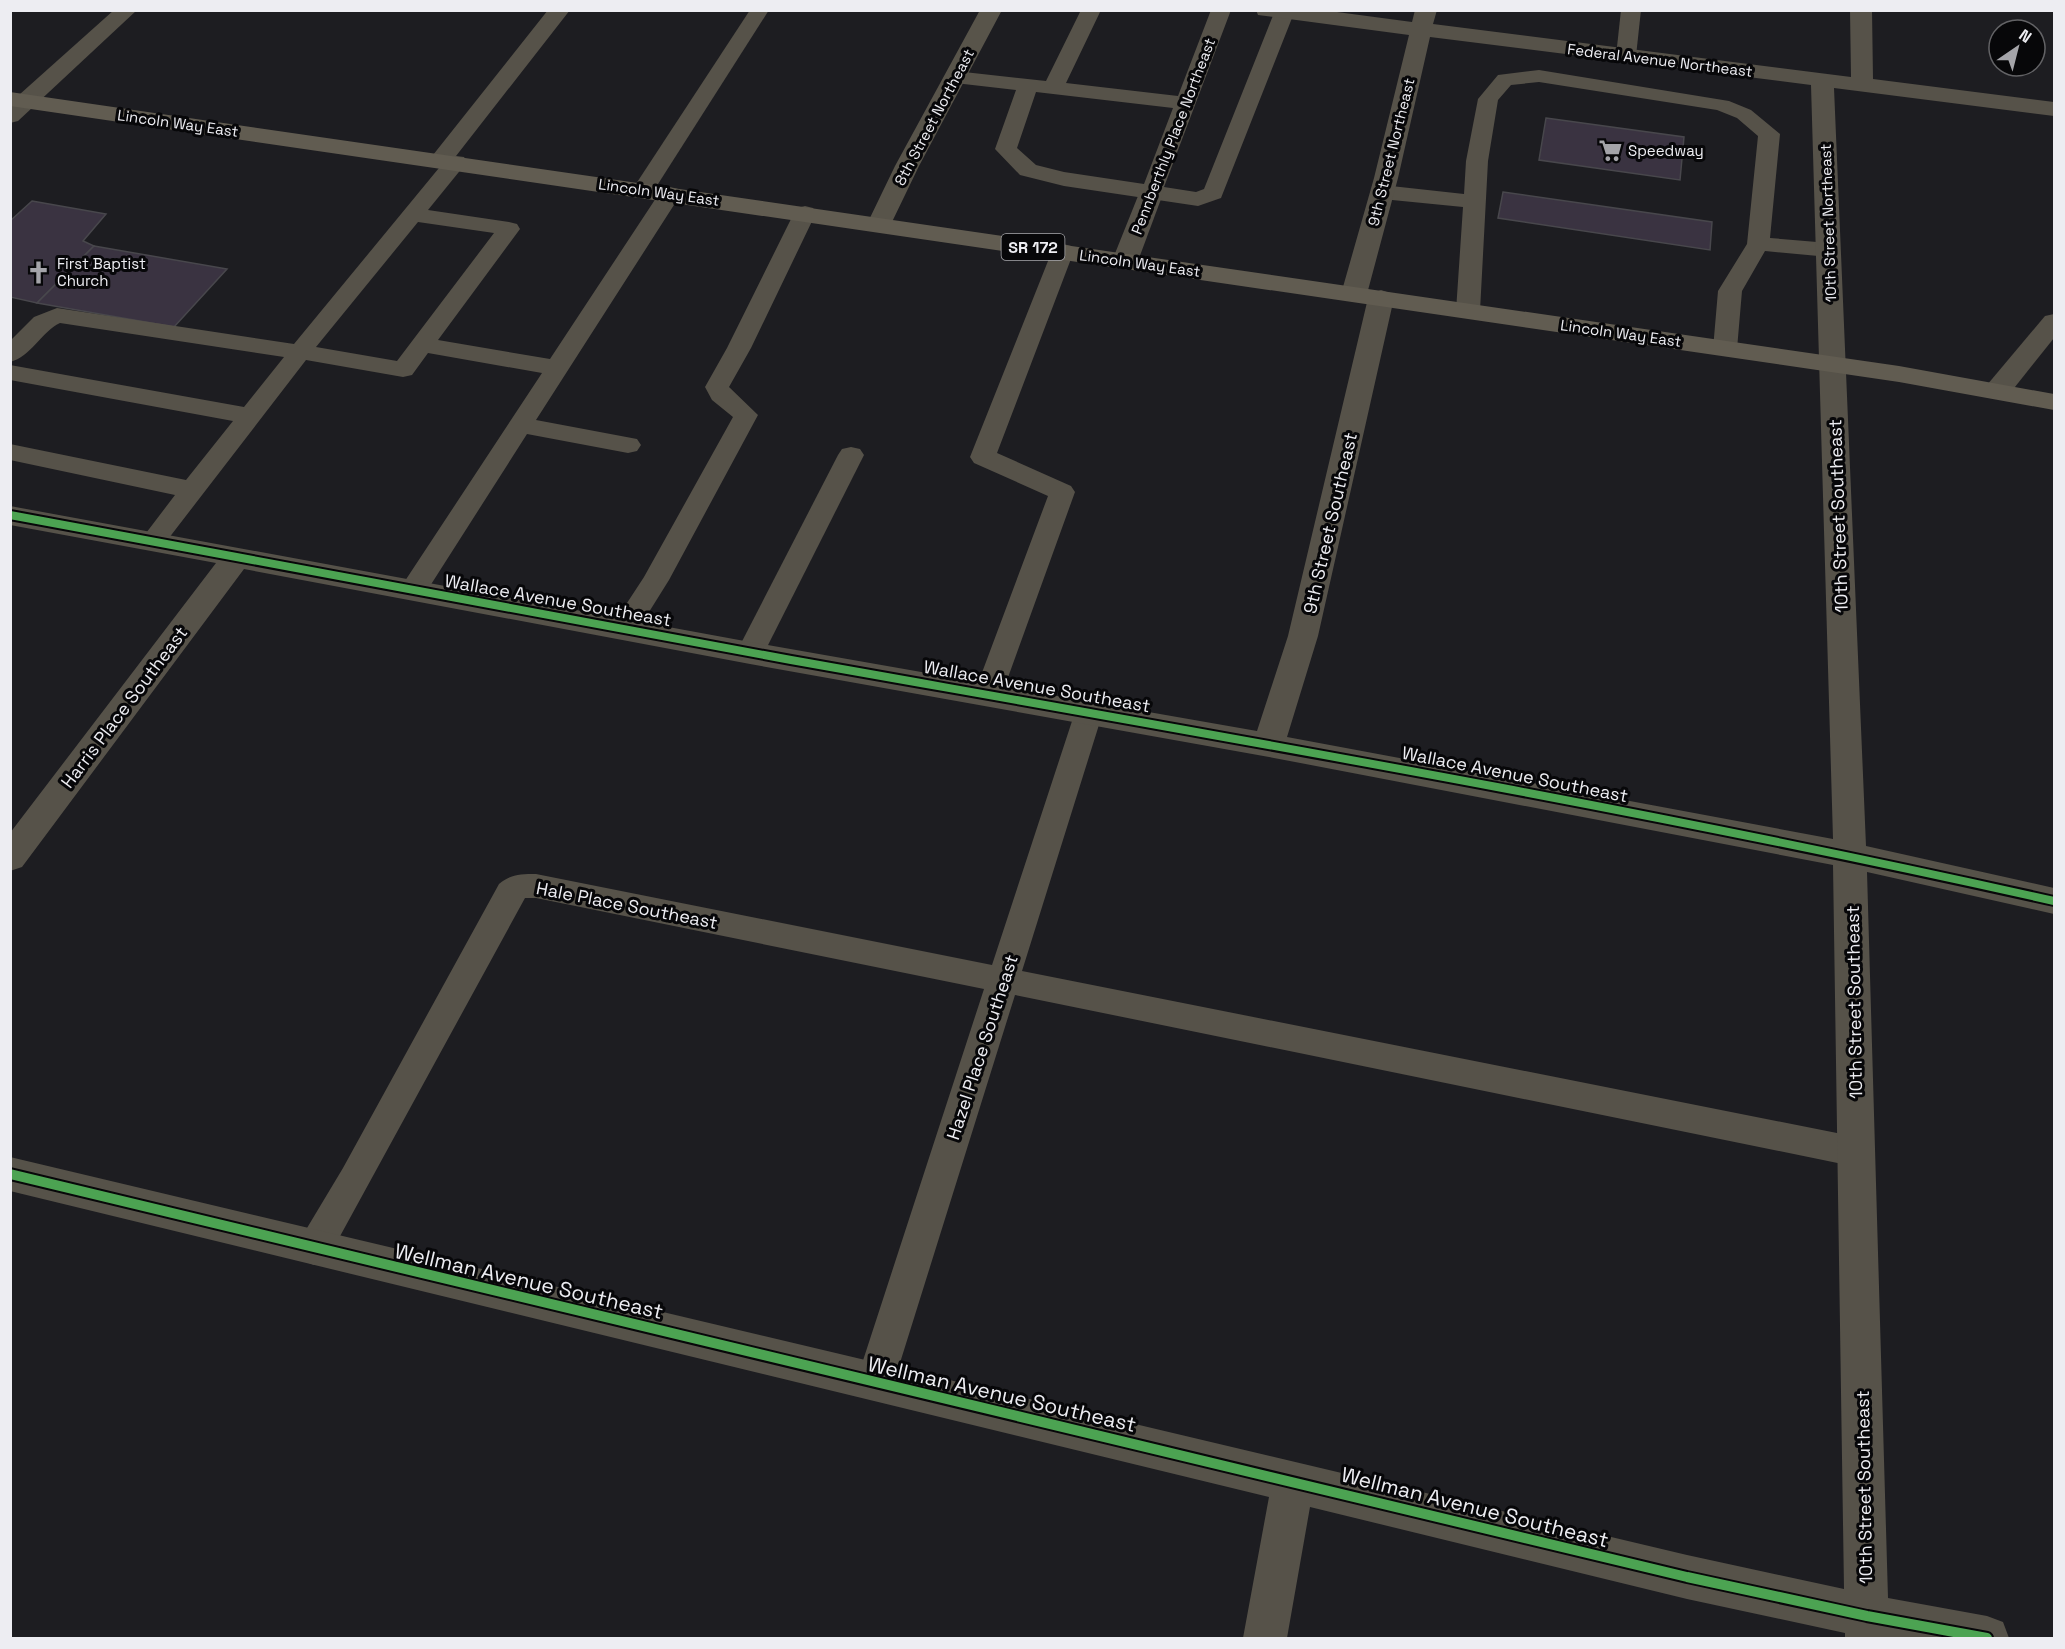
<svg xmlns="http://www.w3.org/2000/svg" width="2065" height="1649" font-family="'Space Grotesk',sans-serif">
<rect width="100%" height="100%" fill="#1d1d21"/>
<g fill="#3a3341" stroke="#48474c" stroke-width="1.5">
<polygon points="1546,118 1684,137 1680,180 1539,160"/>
<polygon points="1503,192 1712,222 1710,250 1498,218"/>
<polygon points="32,201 106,214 83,241 94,246 37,303 10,297 10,221"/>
<polygon points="94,246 227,269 174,327 37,303"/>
</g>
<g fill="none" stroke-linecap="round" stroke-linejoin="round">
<g fill="#565249" fill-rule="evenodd">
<polygon points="750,10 769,10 651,195 643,197 635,195 632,190"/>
<path d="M1081,10h20l-35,73 112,13 33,-86h20l-67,177 32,5 8,-3 70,-176 2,-3h16l2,3 -73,185 -23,8 -134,-20 -44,-11 -25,-26 21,-59 -61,-7 -7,-2 -3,-4 3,-4 7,-2 91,10zM1036,92l137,16 -29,76 -80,-12 -28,-7 -19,-17z"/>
<polygon points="1621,10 1641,10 1636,56 1633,60 1619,60 1616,56"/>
<polygon points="1539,70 1729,101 1751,110 1780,134 1770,238 1829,243 1837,245 1840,250 1837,255 1829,257 1765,251 1742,291 1737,349 1733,354 1725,356 1717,354 1713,349 1718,291 1747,244 1758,136 1737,118 1717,110 1539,82 1511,85 1498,100 1488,161 1480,311 1476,316 1468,318 1460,316 1456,311 1463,207 1382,199 1374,197 1371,192 1374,187 1382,185 1464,194 1466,161 1478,99 1498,75"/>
<path d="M456,156l8,1 3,5 -39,48 81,12 8,2 3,5 -82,111 112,19 112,-170 8,-2 8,2 3,5 -145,226 101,19 4,6 -4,6 -9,2 -101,-19 -104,163 -10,2 -10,-2 -4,-7 143,-217 -114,-20 -16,22 -9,2 -97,-17 -144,187 -9,3 -9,-3 -4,-6 35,-46 -165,-35v-16l176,36 47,-59 -223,-41v-15l234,42 40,-50 -224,-34c-19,9 -29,34 -50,39v-21l24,-24 23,-9 237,36 154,-187zM418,222l76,11 -97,128 -81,-14z"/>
<polygon points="805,206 813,208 816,213 751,348 729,387 758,415 669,580 634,636 624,639 614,636 610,629 644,577 733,417 712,400 705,387 727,348 794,213 797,208"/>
<polygon points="1063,244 1071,246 1074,251 997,453 1071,486 1075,492 1002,694 998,701 988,704 978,701 974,694 1048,496 974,463 970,457 1052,251 1055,246"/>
<polygon points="851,447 860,449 864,455 764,653 760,660 750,663 740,660 736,653 838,455 842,449"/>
<path d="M1089,702l10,3 4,7 -81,259 835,166 12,4 5,11 -5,11 -12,4 -842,-172 -121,387 -6,12 -13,6 -13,-6 -6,-12 128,-393 -448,-91h-11l-198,362 -13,5 -13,-5 -5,-11 5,-11 42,-70 156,-284c12,-10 22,-10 37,-10l456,91 83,-253 4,-7z"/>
</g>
<g fill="#565249" fill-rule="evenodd">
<polygon points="114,10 137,10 18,121 10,123 10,103"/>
<polygon points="548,10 570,10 449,165 441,167 433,165 429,160 433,155"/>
<polygon points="1256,10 1322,10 1412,22 1415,10 1437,10 1433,24 1851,77 1850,10 1872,10 1873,79 2054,102 2054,116 1834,88 1866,846 2054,888 2054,914 1867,872 1888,1598 1987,1616 2003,1622 2009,1638 1845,1638 1845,1633 1687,1599 1310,1507 1287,1638 1243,1638 1269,1497 10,1191 10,1157 1687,1555 1844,1589 1833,865 1269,757 750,664 244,569 22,867 10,871 10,833 216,563 10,525 10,506 750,642 1257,731 1288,636 1368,298 1372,293 1381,290 1390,293 1394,298 1318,636 1287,737 1833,839 1811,85 1430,37 1398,178 1367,294 1363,299 1354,302 1345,299 1341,294 1374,178 1409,35 1266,16 1258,15"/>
<polygon points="1152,184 1161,186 1164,191 1138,261 1134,266 1125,269 1116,266 1112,261 1140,191 1143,186"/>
<polygon points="2054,314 2054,338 2007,397 1997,399 1987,397 1984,391 1987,385 2045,316"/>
</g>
<polygon fill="#58544a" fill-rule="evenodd" points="980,10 1002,10 919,166 891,224 888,229 879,231 870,229 867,224 895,166"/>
<polygon fill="#615c51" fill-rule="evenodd" points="10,92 1899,366 2054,394 2054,410 1899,382 10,106"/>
<defs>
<path id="cycleway-far1" d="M10,515c260,49 520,99 781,145 422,75 845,147 1263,241"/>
<polyline id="cycleway" points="10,1174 1687,1577 1867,1616 1987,1638"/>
</defs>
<use href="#cycleway-far1" stroke="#070709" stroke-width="12"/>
<use href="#cycleway" stroke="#070709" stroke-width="14"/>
<use href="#cycleway-far1" stroke="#4ca352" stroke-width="8"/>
<use href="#cycleway" stroke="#4ca352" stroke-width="10"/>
</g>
<defs>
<symbol id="supermarket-bare" viewBox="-9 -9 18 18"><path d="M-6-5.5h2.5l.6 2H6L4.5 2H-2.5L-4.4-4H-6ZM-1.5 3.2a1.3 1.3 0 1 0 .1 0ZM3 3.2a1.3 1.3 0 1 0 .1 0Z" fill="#a4a4a9" stroke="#070709" stroke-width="2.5" paint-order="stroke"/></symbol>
<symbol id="church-bare" viewBox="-9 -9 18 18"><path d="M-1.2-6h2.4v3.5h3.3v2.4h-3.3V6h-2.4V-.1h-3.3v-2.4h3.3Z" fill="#a4a4a9" stroke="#070709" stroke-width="2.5" paint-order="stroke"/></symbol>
</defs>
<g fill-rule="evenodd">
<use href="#supermarket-bare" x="1594" y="134" width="33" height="33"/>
<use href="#church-bare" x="22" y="256" width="33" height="33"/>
</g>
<g text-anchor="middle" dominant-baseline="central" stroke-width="6" stroke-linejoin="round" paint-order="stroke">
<g font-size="15" fill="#ededf2" stroke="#070709">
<text transform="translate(1660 60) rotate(7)">Federal Avenue Northeast</text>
<text transform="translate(934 117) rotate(-62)">8th Street Northeast</text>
<text transform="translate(178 123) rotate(8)">Lincoln Way East</text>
<text transform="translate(1173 136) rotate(-69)">Pennberthly Place Northeast</text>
<text transform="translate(1391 152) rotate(-76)">9th Street Northeast</text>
<text transform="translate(659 192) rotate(8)">Lincoln Way East</text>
<text transform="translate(1828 223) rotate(-92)">10th Street Northeast</text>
<text transform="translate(1140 263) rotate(8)">Lincoln Way East</text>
<text transform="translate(1621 333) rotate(8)">Lincoln Way East</text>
</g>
<g font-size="15" fill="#ededf2" stroke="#070709" text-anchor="start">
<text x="1628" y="150">Speedway</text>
<text x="57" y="263">First Baptist<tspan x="57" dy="17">Church</tspan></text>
</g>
<rect fill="#070709" stroke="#a8a8ac" stroke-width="1.5" x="1001.5" y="234" width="63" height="26" rx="4.5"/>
<g font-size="16" font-weight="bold" fill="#ededf2">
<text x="1033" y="247">SR 172</text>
</g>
<g font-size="18" fill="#ededf2" stroke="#070709">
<text transform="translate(1838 516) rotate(-92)">10th Street Southeast</text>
<text transform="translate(1330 523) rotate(-77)">9th Street Southeast</text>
<text transform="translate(558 600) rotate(10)">Wallace Avenue Southeast</text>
<text transform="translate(1037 686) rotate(10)">Wallace Avenue Southeast</text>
<text transform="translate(124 707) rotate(-53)">Harris Place Southeast</text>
<text transform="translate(1515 774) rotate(11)">Wallace Avenue Southeast</text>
<text transform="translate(627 905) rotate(11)">Hale Place Southeast</text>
<text transform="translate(1854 1002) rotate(-91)">10th Street Southeast</text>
<text transform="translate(982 1047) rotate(-72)">Hazel Place Southeast</text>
<text transform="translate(1864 1487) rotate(-91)">10th Street Southeast</text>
</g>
<g font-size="21" fill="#ededf2" stroke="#070709">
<text transform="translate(529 1281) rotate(13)">Wellman Avenue Southeast</text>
<text transform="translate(1002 1394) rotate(13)">Wellman Avenue Southeast</text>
<text transform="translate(1475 1507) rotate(14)">Wellman Avenue Southeast</text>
</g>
</g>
<rect width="2065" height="1649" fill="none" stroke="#ededf2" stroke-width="24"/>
<g transform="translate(2017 48) rotate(35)"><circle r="28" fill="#070709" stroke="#636366" stroke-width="1.5"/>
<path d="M0-4.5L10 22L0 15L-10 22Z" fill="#a4a4a9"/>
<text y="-9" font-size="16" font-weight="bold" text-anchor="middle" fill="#ededf2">N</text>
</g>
</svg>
